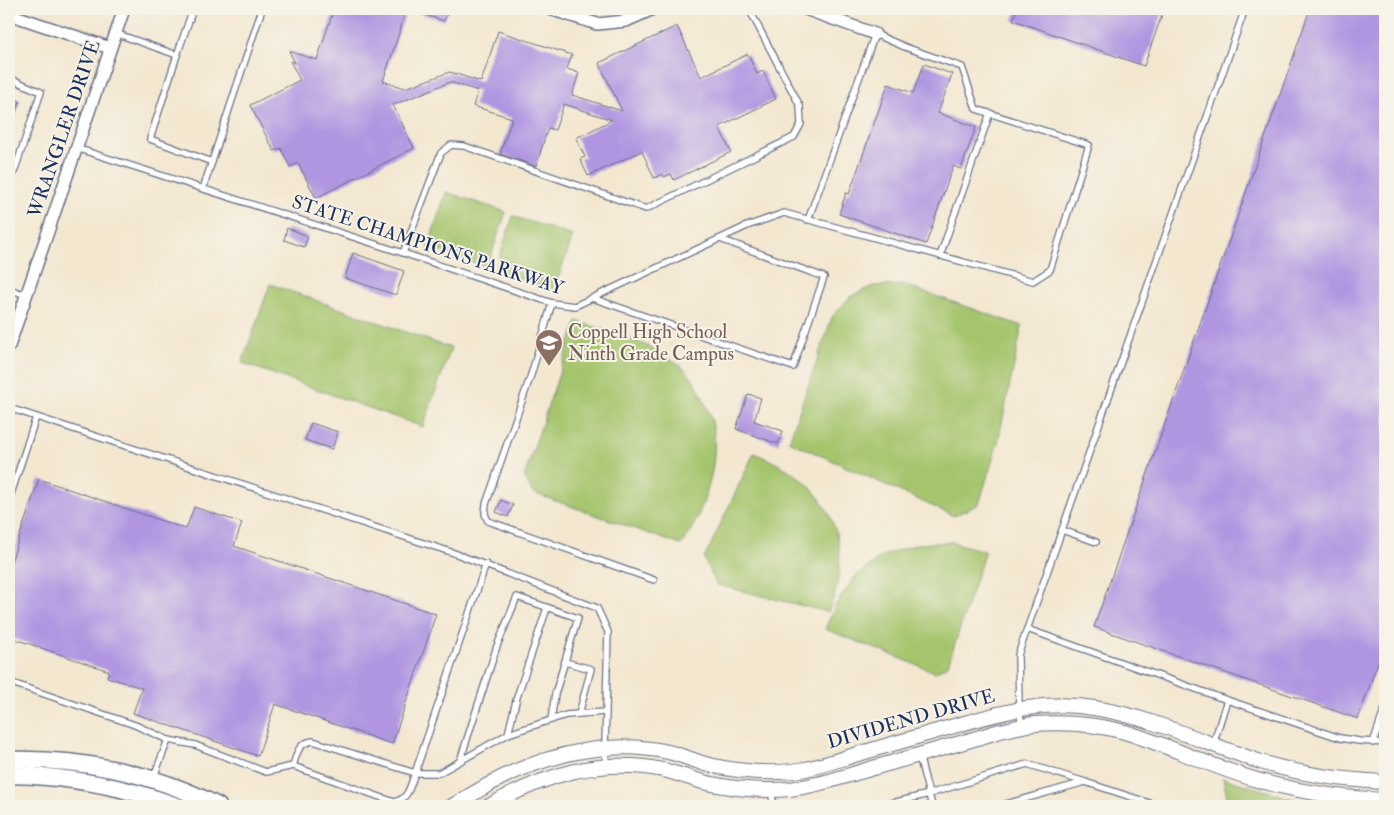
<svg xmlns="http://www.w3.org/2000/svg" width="1394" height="815" font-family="'IM FELL Double Pica',serif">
<rect width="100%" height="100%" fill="#f7f3e8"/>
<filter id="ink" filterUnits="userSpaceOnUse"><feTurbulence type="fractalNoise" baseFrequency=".02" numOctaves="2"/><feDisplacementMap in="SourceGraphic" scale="10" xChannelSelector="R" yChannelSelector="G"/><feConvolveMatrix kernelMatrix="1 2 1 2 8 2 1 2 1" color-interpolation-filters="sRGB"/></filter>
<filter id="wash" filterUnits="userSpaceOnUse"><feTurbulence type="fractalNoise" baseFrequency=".0096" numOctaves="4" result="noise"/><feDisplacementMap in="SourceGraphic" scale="20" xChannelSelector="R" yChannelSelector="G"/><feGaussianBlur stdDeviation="1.12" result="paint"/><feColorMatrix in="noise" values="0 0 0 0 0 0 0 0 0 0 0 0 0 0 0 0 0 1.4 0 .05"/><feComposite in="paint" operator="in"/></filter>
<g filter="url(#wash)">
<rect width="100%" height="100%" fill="#f3e7d0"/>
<g fill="#a5c56d" stroke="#607a66">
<polygon points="446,192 506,212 487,267 428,247"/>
<polygon points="513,216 573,236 554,290 495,270"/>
<polygon points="270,284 451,348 423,427 242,363"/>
<polygon points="904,285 1022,326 998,442 979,504 954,516 789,441 832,317 851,296 873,286"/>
<path d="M577,321c36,13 78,22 107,48 9,8 16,21 20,32 3,8 8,17 9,25 7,36 -10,91 -32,119l-148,-52 -9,-16z"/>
<path d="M754,453c18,8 39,17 53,31 36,35 41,83 21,128l-111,-27 -13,-26z"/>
<polygon points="952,542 985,551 948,665 935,672 825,629 836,604 856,576 884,555 917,544"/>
<polygon points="1223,778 1300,801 1348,806 1229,806"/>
</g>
<g id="blocks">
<g fill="#b096e1">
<polygon points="334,9 407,9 383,81 405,88 450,72 481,82 498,31 572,55 567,69 579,73 572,95 622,111 599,63 677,26 701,77 748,54 757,74 763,71 776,99 719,127 731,152 674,180 671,174 664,177 663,174 654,178 642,151 588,176 580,159 585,157 576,138 612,120 564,104 555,130 548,128 536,166 500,154 512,118 473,106 478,91 450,82 393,105 414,148 316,198 298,163 290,167 281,148 274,151 250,105 300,80 290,61 295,63 289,51 317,60"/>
<polygon points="413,9 449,9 444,21 412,11"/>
<polygon points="1017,9 1164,9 1144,66 1013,20"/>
<polygon points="1310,9 1385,9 1385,642 1358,719 1094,627"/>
<polygon points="924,64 952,74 938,113 976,127 961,169 953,166 926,244 839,214 846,193 849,194 888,84 913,93"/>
<polygon points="9,97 20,101 10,130 9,130"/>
<polygon points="287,228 308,236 304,247 284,240"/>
<polygon points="353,253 404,271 396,295 345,278"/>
<polygon points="748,394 761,398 754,421 783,431 778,444 736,429"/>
<polygon points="311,423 338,432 332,449 305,440"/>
<polygon points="39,479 186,529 194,507 242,523 234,546 436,614 392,744 275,704 258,756 133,713 142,688 107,677 109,671 9,637 9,568"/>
<polygon points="501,500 513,505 508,517 496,512"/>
</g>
</g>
</g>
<g filter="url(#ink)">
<use href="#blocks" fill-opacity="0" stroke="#676f86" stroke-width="1"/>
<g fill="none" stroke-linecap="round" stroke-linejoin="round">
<defs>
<g id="service">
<polyline points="115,33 177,55 150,139 212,162"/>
<polyline points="177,55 193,9"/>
<polyline points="9,78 41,92 9,187"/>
<polyline points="76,148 403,253 552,303 575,306 747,226 784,213 1033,281 1050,270 1089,145 976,109 962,67 905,47 875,34 808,220"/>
<polyline points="203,189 262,9"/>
<polyline points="403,253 441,153 451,145 464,146 646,209 794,137 801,124 800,106 749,9"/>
<polyline points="940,256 990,113"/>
<polyline points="9,289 26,295"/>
<polyline points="592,298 793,367 824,277 720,239"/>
<polyline points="552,303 531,375 486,504 485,514 488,521 654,580"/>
<polyline points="9,408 454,553 597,608 608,632 605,747 606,765"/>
<polyline points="9,500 36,417"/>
<polyline points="1062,530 1096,542"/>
<polyline points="1027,629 1227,700 1340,738 1359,741 1385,743"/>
<polyline points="565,662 591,669 579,714"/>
<polyline points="9,682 135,725 168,740"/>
<polyline points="1022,726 1019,709 1018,655 1245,9"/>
<polyline points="508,734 517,697 547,608"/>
<polyline points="1373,743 1385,708"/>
<polyline points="1213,745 1227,700"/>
<polyline points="919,755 932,806"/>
<polyline points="460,761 497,646 517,597 578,618 555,694 551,720"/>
<path d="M293,766c4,-13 5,-23 20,-25l102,32 71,-209"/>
<path d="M153,779l15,-39 27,5 71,27 27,-6 101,36c15,-3 16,-16 21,-29h24l69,-39 58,-19 39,-3"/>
<polyline points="771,791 774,806"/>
<polyline points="880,806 929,794 1027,764 1085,782"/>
<polyline points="999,806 1085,782 1159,806"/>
</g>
<g id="minor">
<polyline points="550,9 597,24 626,21 653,9"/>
<polyline points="805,9 875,34"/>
<polyline points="9,14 110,48"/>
<polyline points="9,346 124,9"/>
</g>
<g id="tertiary">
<path d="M452,806c18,-10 36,-22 55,-31 50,-23 107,-35 161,-23 13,3 25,8 37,12 33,8 68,11 101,5 18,-4 35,-10 52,-15 34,-10 68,-20 103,-30 45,-13 85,-24 133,-16 58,9 112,36 167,54 40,13 82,18 124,20"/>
<path d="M489,806c55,-31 111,-49 174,-36 13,3 26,8 40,12 21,5 45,8 67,8 36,0 69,-12 103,-22 43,-12 85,-24 127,-37 11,-2 23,-6 34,-7 30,-2 61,0 91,8 45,14 87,35 132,48 42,12 85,18 128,20"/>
</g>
<g id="secondary">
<path d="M9,760c71,-2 145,13 209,46"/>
<path d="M9,775c58,1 114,11 168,31"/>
</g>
</defs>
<use href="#service" stroke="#676f86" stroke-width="8"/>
<use href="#minor" stroke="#676f86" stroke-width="14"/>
<use href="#tertiary" stroke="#676f86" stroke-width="16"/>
<use href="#secondary" stroke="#676f86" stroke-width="19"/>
<use href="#service" stroke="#fff" stroke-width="5.5"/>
<use href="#minor" stroke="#fff" stroke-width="11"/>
<use href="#tertiary" stroke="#fff" stroke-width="14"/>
<use href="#secondary" stroke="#fff" stroke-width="16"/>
</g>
</g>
<defs>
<symbol id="school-pin" viewBox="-11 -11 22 30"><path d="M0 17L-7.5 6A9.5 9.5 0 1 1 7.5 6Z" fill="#8d6e63" stroke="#f7f3e8"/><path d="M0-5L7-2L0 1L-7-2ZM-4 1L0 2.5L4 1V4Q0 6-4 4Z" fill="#fff"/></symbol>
</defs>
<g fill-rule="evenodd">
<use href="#school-pin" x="533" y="327" width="32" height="43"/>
</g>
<g text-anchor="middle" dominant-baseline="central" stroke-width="4" stroke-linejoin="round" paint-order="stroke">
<g font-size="19" fill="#1b2f5e" stroke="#f7f3e8">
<text transform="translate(64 129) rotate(-71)">WRANGLER DRIVE</text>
<text transform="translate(428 245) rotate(18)">STATE CHAMPIONS PARKWAY</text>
<text transform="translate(911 719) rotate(-16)">DIVIDEND DRIVE</text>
</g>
<g font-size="19" fill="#785e54" stroke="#f7f3e8" text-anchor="start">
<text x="568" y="332">Coppell High School<tspan x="568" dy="22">Ninth Grade Campus</tspan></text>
</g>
</g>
<rect width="1394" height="815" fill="none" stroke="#f7f3e8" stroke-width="30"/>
</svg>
